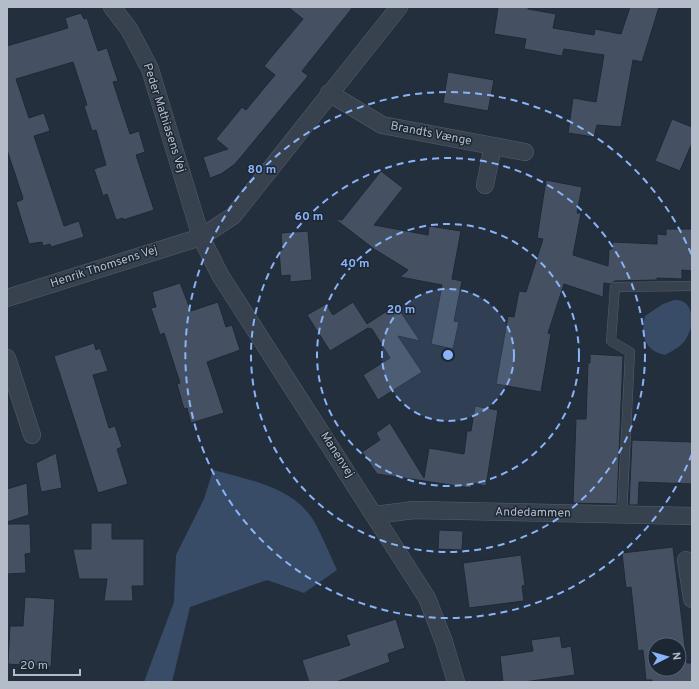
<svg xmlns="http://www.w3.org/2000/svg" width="699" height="689" font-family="Overpass,sans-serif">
<rect width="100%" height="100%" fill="#242f3e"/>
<g fill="#394c67">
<path d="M674,300c19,-2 21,22 14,35 -4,10 -14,15 -23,20 -20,-4 -25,-20 -20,-39l18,-12z"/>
<path d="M213,470c36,10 82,17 102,53 8,15 15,32 22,47l-33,23 -37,-13 -77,27 -18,75h-28l30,-80 2,-47 28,-56z"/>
</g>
<g fill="#455162" stroke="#1f2835" fill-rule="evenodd">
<polygon points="288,7 353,7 302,71 308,76 235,164 221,174 210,178 203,157 228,149 216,139 242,107 246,110 275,75 264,66 303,19"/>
<polygon points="498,7 528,7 528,9 556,14 553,28 594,35 595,29 621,34 630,7 659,7 642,62 633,60 621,127 597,125 594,137 568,133 573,98 596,102 604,55 564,49 562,56 524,49 526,39 494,34"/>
<polygon points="81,13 84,19 87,18 98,51 107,48 118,81 113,82 130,134 139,131 145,152 136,155 154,210 123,220 123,218 116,220 107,194 103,196 94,169 106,165 96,130 92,131 84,106 87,105 73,62 16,79 29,118 44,113 50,131 34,136 64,226 79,221 84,237 51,247 50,244 43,246 42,242 29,244 16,202 22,200 23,198 7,150 7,46 68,28 65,18"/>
<polygon points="448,72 494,80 488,111 443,103"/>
<polygon points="672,119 692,127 692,143 680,171 655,161"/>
<polygon points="381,171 403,188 374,225 428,235 429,226 461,231 452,279 462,281 454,321 459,322 453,349 431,344 442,285 400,277 408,270 374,249 335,219 342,220"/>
<polygon points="546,180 582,187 577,213 581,213 573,255 608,266 609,249 612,249 613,242 657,244 657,234 666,235 666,229 692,229 692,271 682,270 682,279 657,278 657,280 615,281 610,284 604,283 603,297 564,284 548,333 551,334 541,392 496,384 508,316 514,317 519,291 526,292 543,239 537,238"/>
<polygon points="308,231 312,280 290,282 290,275 281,276 279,250 282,250 281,233"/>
<polygon points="180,283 191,311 218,302 226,327 232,325 240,350 207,362 224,413 191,423 187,408 184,409 177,384 180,383 164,333 160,335 151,308 156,307 152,292"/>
<polygon points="353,302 367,324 396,305 420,341 398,336 422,372 378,400 363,375 390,358 372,329 368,328 330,351 307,315 326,304 333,315"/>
<polygon points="94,343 96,350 100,348 108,371 93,375 109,428 115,426 122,447 117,449 128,484 98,493 54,356"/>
<polygon points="590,354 623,356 617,504 573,503 576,419 586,419 588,363 590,363"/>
<polygon points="475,406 498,410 486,486 472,483 471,488 377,474 362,452 380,440 376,433 390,423 424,478 429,448 464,454 467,431 471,431"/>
<polygon points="632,440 692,442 692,484 639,482 638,505 629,505"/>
<polygon points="56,453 62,488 41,492 36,463"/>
<polygon points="27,483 29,515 7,522 7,489"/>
<polygon points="91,523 112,523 112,539 144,539 144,586 132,586 133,601 104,601 107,579 79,579 73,549 91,549"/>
<polygon points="7,524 30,524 31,553 25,554 26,573 7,574"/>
<polygon points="439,530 463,531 462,550 438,549"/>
<path d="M673,547l14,116h5v19h-40v-2h-6l-3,-30 -5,1 -7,-64 -5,1 -4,-35zM655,645h24v24h-24z"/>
<polygon points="521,555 525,585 522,586 524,601 469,608 463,563"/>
<polygon points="25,597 55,599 51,667 8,664 10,626 23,626"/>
<polygon points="396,619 405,648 388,654 390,662 336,682 309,682 302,660 350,645 346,635"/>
<polygon points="560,636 562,648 571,646 575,675 524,682 503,682 500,656 533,651 531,640"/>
</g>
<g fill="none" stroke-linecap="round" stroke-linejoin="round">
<defs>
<polyline id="service" points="622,515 630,352 611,341 615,287 692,286"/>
<g id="minor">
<polyline points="112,7 129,29 150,69 201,237 220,275 427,598 444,642 456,682"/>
<polyline points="329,93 382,125 525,152"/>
<polyline points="485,185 493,146"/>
<polyline points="7,298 201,237 233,216 399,7"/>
<polyline points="7,358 32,435"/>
<polyline points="375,515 414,510 692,516"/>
<polyline points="686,560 692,599"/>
</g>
</defs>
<use href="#service" stroke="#565f6c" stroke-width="10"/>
<use href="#minor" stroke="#565f6c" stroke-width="18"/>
<use href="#service" stroke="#38414e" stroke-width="9"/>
<use href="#minor" stroke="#38414e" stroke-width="17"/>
</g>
<circle cx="448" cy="355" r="66" fill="#8ab4f8" fill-opacity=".12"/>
<g fill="none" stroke="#8ab4f8" stroke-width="2" stroke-dasharray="7 5">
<circle cx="448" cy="355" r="66"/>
<circle cx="448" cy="355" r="131"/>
<circle cx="448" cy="355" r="197"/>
<path d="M692 454A263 263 0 1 1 692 256"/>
</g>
<g text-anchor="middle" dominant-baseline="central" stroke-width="3" stroke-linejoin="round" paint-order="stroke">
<g font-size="12" fill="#b4bcc9" stroke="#1d2633">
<text transform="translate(164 118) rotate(72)">Peder Mathiasens Vej</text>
<text transform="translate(431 134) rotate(11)">Brandts Vænge</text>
<text transform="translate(104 267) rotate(-18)">Henrik Thomsens Vej</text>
<text transform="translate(337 455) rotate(57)">Manenvej</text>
<text transform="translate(533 513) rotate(1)">Andedammen</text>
</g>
</g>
<circle cx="448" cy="355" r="6" fill="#8ab4f8" stroke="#1d2633" stroke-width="2"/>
<g font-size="12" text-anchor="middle" font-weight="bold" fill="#8ab4f8" stroke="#1d2633" stroke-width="3" stroke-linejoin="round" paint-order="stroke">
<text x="262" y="173">80 m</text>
<text x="309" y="220">60 m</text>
<text x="355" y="267">40 m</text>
<text x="401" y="313">20 m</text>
</g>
<rect width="699" height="689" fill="none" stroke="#b4bcc9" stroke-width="16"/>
<g transform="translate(667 657) rotate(84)"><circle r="19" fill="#1d2633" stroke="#59626f"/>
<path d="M0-3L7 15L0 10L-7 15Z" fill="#8ab4f8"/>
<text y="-6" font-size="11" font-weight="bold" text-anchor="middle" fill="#b4bcc9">N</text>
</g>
<path d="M14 669v6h66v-6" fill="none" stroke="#b4bcc9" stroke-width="2"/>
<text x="20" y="669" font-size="12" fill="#b4bcc9" stroke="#1d2633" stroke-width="3" paint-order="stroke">20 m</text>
</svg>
